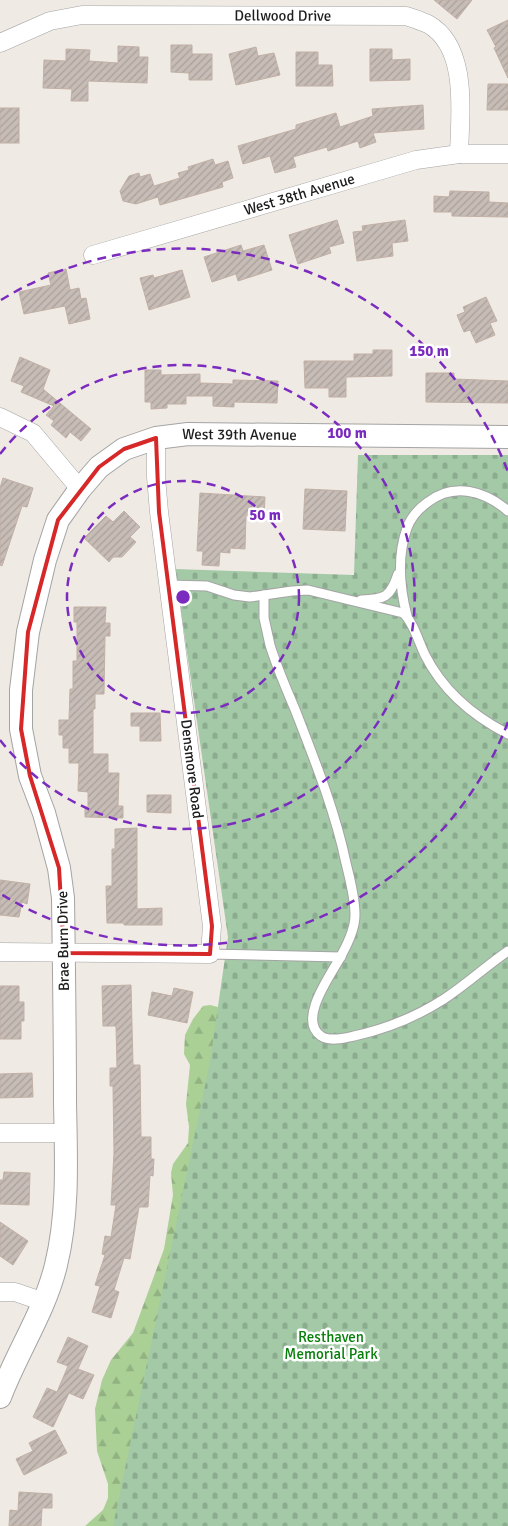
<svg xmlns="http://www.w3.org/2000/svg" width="508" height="1526" font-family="Signika,sans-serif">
<defs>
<pattern id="forest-firs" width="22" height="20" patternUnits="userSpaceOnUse" patternTransform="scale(1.25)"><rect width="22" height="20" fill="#aad096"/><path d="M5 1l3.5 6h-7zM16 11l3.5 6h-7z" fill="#92b281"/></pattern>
<pattern id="cemetery-stones" width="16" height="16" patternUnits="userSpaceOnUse" patternTransform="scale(1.25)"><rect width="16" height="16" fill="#a3c9a7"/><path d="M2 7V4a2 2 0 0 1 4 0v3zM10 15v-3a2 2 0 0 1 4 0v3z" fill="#8cac8f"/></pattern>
<pattern id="building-hatch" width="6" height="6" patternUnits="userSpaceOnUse" patternTransform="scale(1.25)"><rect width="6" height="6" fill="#c7bcb6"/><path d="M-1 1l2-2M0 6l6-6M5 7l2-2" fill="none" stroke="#aaa19c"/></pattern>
</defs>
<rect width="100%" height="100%" fill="#efeae3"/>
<polygon fill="url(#forest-firs)" points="210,1005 229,1010 218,1526 85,1526 103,1510 108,1498 108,1484 97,1451 95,1409 102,1380 111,1360 133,1333 164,1249 173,1195 171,1173 173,1164 188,1143 189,1127 186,1104 190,1065 184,1054 185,1035 193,1019 203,1006"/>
<polygon fill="url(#cemetery-stones)" points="358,455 508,455 508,1526 113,1526 210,1062 228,937 175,569 354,575"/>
<g fill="url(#building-hatch)" stroke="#c1b0a5">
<polygon points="434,0 472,0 457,19"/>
<polygon points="508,20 508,78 494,48 496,47 487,30"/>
<polygon points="171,45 192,45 192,54 212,54 212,80 189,80 189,73 171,72"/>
<polygon points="118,46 139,47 139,57 148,57 147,83 88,81 88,101 71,101 72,89 43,88 44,60 66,61 66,49 90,50 89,61 118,63"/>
<polygon points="256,47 258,56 274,53 280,75 236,85 229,54"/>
<polygon points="370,49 392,49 392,60 410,59 410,80 370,81"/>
<polygon points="296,52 318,52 318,65 332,65 333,86 296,86"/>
<polygon points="488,84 508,84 508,110 487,110"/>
<polygon points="423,105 424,129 373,133 376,142 360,148 358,141 328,151 327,147 293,157 296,167 275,173 270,156 243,164 238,146 296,129 296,125 336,113 340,127 373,116 372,109"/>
<rect x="0" y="108" width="19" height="35"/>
<polygon points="213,159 215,165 228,161 233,178 222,182 223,187 160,205 158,197 136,204 123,201 120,191 129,176 139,173 140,177 150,174 154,186 180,178 178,173 189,170 188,167"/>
<polygon points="450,191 489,192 489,202 508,203 508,217 452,216 452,212 434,212 434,196 449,197"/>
<polygon points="337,220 344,243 329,247 331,253 298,264 289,235"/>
<polygon points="405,220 408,241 392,243 393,256 357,261 353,232 363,231 362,226"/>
<polygon points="241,245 243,251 264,245 272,270 238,281 236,274 212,282 204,257"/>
<polygon points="66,269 70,290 79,288 81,299 86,298 90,319 69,324 65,306 24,314 19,292 51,285 48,273"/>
<polygon points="182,270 190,297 149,310 140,278 153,275 154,278"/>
<polygon points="486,297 497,321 490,323 495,335 476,343 470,330 464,332 457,315 465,312 463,307"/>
<polygon points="373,350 392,350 392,376 346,377 346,397 329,397 329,388 305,388 304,361 354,361 354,354 373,354"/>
<polygon points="20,357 50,370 43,389 91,429 81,441 70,432 66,438 51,425 54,421 46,415 54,406 21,392 24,386 11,381"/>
<polygon points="145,370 161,370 161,375 200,374 200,383 233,384 233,380 278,381 277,403 234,402 234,407 213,406 213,396 186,396 186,404 167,404 167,408 151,409 151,402 145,402"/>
<polygon points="426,373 454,373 454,379 508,381 508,403 426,402"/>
<polygon points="3,478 33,488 27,507 22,506 2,566 0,565 0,488"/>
<polygon points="305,489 347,491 345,531 303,529"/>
<polygon points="200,493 265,497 264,516 246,515 245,549 230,548 230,553 220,552 219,566 202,565 203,551 197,551"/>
<polygon points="124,511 140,527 130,537 136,542 122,557 113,557 109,562 84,538 106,516 113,522"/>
<polygon points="74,607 106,607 105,623 110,623 110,636 105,636 104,694 95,694 95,709 93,709 93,754 108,754 108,773 119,773 118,806 123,806 123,818 85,817 85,807 88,807 88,792 78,791 79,763 69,763 69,748 63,748 63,735 59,735 59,720 69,720 70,689 73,689 73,661 77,661 77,622 74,622"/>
<polygon points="131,713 160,713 161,741 140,741 140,726 131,726"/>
<polygon points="147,795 171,795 171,813 147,812"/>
<polygon points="137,828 137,909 162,908 162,925 124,925 124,923 107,923 106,886 112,886 112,849 115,849 115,829"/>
<polygon points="0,880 30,884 27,904 22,902 19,917 0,915"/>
<polygon points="131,985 133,1065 140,1065 141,1137 151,1137 151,1159 154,1159 153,1176 150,1175 148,1207 139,1207 130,1259 124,1258 114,1290 119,1292 111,1318 92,1312 100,1286 95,1285 105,1255 102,1254 105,1236 111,1237 116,1205 111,1205 114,1153 113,1086 110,1086 110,1068 117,1068 116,1026 103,1026 102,986"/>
<polygon points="0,986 19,986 19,1002 24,1002 24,1021 21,1021 21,1039 0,1039"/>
<polygon points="174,988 193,992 187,1023 148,1015 152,992 172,996"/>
<polygon points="32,1073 33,1097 0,1098 0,1074"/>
<polygon points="4,1172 30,1173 29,1205 0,1204 0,1180 3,1180"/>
<polygon points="0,1222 28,1241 13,1265 0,1256"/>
<polygon points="68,1337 88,1346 78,1369 94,1375 83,1399 69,1393 53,1427 33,1417 47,1388 57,1392 68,1366 57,1362"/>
<polygon points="55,1430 67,1453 24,1475 16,1459 33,1451 29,1443"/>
<polygon points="19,1492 52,1494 52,1508 42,1508 41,1526 9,1526 10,1510 18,1511"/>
</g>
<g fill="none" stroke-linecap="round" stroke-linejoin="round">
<defs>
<g id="service">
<path d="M169,585l38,1 27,9 16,2 42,-6 16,-1 95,23c10,8 16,30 22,42 18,36 48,61 83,79"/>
<path d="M264,595v23l6,27c7,23 17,45 26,67 19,49 39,99 50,151 4,17 9,34 9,52 0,13 -7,28 -13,39 -8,17 -46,65 -21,82 8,6 24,2 33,0 32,-7 62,-19 90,-37 23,-15 42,-33 64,-48"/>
<path d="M361,600c24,-1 29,-2 37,-26"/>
<path d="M407,616c-7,-27 -10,-60 0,-88 4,-11 11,-19 21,-26 26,-20 57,-11 80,9"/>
<polyline points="210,954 341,957"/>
</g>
<g id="minor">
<path id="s1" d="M0,43l50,-22 32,-6 324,1c7,2 15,5 22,8 41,23 32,90 31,130"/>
<path id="s2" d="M93,255l323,-95 43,-6h49"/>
<polyline points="0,417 33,433 80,489"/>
<polyline points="0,952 210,954 212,926 159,512 156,477 156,438"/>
<polyline points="0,1133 65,1133"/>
<polyline points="0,1292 15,1292 44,1302"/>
</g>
<g id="tertiary">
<path id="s3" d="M0,1397c17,-45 45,-86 56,-132 13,-53 10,-109 9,-162 0,-68 -1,-137 -2,-205l-4,-30 -15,-55 -14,-37 -9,-47v-39l7,-58 17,-72 13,-40 22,-31 19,-22 25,-18 32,-11 32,-4 320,3"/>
</g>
</defs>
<use href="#service" stroke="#a4a4a4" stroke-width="11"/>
<use href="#minor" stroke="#a4a4a4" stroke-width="19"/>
<use href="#tertiary" stroke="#a4a4a4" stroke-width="24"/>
<use href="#service" stroke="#fff" stroke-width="9"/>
<use href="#minor" stroke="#fff" stroke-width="18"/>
<use href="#tertiary" stroke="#fff" stroke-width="22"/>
</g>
<path fill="none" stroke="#d62828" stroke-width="4" stroke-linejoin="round" d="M156,438l3,74 53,414 -2,28 -146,-1 -5,-85 -29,-92 -9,-47 7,-97 30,-112 41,-53 25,-18z"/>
<g fill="none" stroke="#7b2cbf" stroke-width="2.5" stroke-dasharray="9 6">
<circle cx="183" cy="597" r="116"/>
<path d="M0 454A232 232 0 1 1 0 740"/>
<path d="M508 722A348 348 0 0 1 1 894M1 300A348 348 0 0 1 508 472"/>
</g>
<g text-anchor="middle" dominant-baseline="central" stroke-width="5" stroke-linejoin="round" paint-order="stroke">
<g font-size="15" fill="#1d1d1d" stroke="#fff">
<text stroke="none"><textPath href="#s1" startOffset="288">Dellwood Drive</textPath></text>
<text stroke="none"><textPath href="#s2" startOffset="215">West 38th Avenue</textPath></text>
<text stroke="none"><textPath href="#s3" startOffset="1115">West 39th Avenue</textPath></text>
<text transform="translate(192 769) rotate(83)">Densmore Road</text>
<text transform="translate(63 941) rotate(-91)">Brae Burn Drive</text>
</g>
<g font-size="15" fill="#087f0b" stroke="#fff">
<text x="331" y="1337">Resthaven<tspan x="331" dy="17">Memorial Park</tspan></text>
</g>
</g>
<circle cx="183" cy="597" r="8" fill="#7b2cbf" stroke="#fff" stroke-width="2.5"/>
<g font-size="15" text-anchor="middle" font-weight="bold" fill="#7b2cbf" stroke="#fff" stroke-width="5" stroke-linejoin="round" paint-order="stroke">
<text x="429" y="356">150 m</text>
<text x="347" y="438">100 m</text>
<text x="265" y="520">50 m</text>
</g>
</svg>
